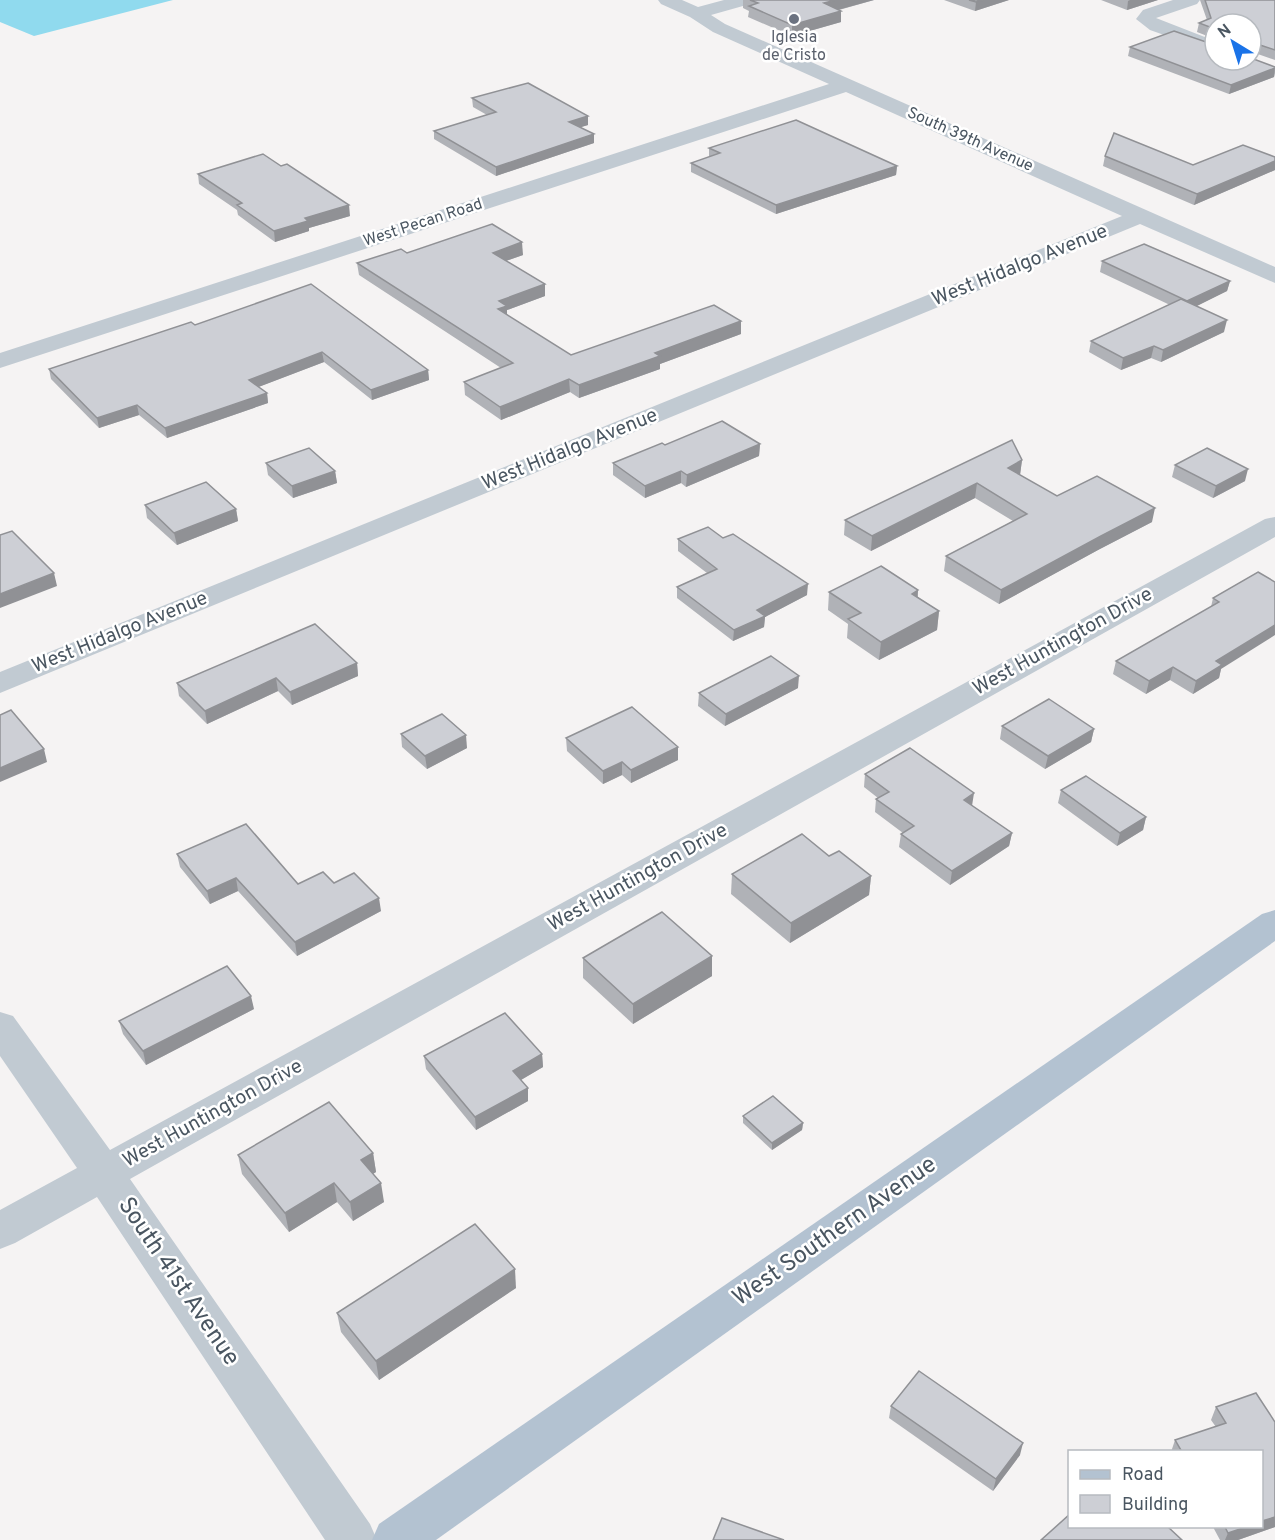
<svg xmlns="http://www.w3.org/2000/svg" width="1275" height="1540" font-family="Overpass,sans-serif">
<rect width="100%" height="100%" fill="#f5f3f3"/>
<polygon fill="#90daee" points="0,0 173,0 34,36 0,22"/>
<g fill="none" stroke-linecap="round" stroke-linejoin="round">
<g fill="#c1cad2" fill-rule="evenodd">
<polygon points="658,0 682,0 698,7 724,0 753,0 750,4 711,15 725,24 1275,267 1275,283 1140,224 0,693 0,672 1122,216 846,92 0,368 0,353 829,84 713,32 690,17 661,4"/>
<polygon points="1173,0 1200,0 1197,4 1156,18 1215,41 1215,53 1150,30 1136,19 1143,10"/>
<polygon points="1275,517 1275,537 130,1179 370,1524 377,1540 325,1540 97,1197 15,1243 0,1249 0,1210 77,1168 0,1056 0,1012 13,1016 110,1150 1265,519"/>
</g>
<polygon fill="#b3c2d1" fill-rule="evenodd" points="1275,910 1275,941 436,1540 372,1540 379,1524 1262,914"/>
</g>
<g fill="#b0b2b7">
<polygon points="743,0 874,0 839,10 841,22 792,36 748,17 749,11 743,8"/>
<polygon points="944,0 1009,0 975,11"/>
<polygon points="1101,0 1158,0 1127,10"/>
<polygon points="1200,0 1275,0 1275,60 1252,52 1251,53 1251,24 1215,24 1215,39 1197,32 1199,23 1207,20"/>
<polygon points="1130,47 1275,67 1275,73 1274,77 1229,94 1128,56"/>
<polygon points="472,98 588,116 588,125 580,127 594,134 594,143 496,176 434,139 434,131 487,115 473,107"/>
<polygon points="709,148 897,166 896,175 776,214 691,172 691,163 709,157"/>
<polygon points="1105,156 1193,165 1275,157 1275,170 1194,205 1103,166"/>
<polygon points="198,174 350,216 309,228 309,231 275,242 238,215 237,210 199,184"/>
<polygon points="407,253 523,255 506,261 545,284 545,296 507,310 507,315 571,355 741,334 660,364 660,369 579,398 570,392 501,420 465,395 464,382 501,368 359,275 357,263"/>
<polygon points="1102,261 1230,281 1227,291 1196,306 1224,332 1161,362 1151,358 1121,370 1089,352 1091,341 1170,305 1100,272"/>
<polygon points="195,325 428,370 429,380 372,400 324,362 258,387 267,393 268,403 167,438 139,415 99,428 51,379 49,369"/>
<polygon points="760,444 759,456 686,487 681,483 645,498 613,475 613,463 665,445"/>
<polygon points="1022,460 1020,475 1057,496 1152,522 1098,550 999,604 944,571 946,556 1013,521 975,498 871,551 844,535 845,520"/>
<polygon points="266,463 335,471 337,483 293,498 268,475"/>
<polygon points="1175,465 1245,481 1213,498 1172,477"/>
<polygon points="145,505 236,509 238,521 177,545 147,518"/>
<polygon points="723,538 807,595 765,617 764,627 733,641 677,598 677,587 707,573 678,551 678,539"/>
<polygon points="1258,572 1221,669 1219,678 1193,694 1170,680 1146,694 1113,674 1116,661 1211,607 1213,598"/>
<polygon points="918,590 918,597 939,611 937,630 879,660 847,638 848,624 828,610 829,592"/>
<polygon points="357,663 358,676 292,705 278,691 207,724 179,696 177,683"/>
<polygon points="798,688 725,726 698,706 699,693"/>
<polygon points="1002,726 1094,729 1091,742 1045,769 1000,739"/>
<polygon points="401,734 467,748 427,769 402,747"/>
<polygon points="566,738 678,747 678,760 631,783 622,775 603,784 567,751"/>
<polygon points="865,774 972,806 1012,833 1009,846 950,885 899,847 901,834 903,833 875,812 876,799 878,798 864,787"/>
<polygon points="1061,790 1146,817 1143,830 1117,846 1058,803"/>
<polygon points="177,854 298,884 334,883 381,911 297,956 238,891 210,904 180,867"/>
<polygon points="829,856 871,876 869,895 790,943 731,894 732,874"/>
<polygon points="712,956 712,976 633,1024 583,978 583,958"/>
<polygon points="254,1009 146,1065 123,1034 119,1021"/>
<polygon points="542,1054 543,1067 521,1080 528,1101 476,1130 426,1069 424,1056"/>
<polygon points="743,1116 803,1123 802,1130 772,1150 743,1123"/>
<polygon points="373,1153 376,1172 373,1174 384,1202 353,1221 337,1202 289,1232 242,1174 238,1155"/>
<polygon points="516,1288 379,1380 341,1332 337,1313"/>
<polygon points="891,1406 1020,1455 993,1491 889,1418"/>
<polygon points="1216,1407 1275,1422 1275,1527 1238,1540 1220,1540 1213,1527 1262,1527 1262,1452 1171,1452 1175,1440 1216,1427 1211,1420"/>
</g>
<g fill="#909195">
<polygon points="836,0 874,0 823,14 824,3"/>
<polygon points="983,0 1009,0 975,11 976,2"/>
<polygon points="1130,0 1158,0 1127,10 1128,1"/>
<polygon points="841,11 841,22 792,36 792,25"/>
<polygon points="1275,68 1274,77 1229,94 1231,85"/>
<polygon points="588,116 588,125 569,131 569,122"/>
<polygon points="594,134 594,143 496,176 496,167"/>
<polygon points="1275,161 1275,170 1194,205 1197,194"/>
<polygon points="897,166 896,175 776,214 776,205"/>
<polygon points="349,205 350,216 309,228 309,231 275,242 274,231 305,218"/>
<polygon points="522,242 523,255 494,265 493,253"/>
<polygon points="1230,281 1227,291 1185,312 1187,301"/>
<polygon points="545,284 545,296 507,310 507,319 499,322 499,301"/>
<polygon points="1227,320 1224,332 1161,362 1163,350"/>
<polygon points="741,321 741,334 660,364 660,369 579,398 579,385 655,353"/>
<polygon points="1154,346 1151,358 1121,370 1123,358"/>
<polygon points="322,352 324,362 251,390 249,380"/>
<polygon points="428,370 429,380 372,400 371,390"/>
<polygon points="569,379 570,392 501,420 500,407"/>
<polygon points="267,393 268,403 167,438 165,428"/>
<polygon points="137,405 139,415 99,428 97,418"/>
<polygon points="760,444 759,456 686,487 687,475"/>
<polygon points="1022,460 1020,475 1008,468"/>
<polygon points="1248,469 1245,481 1213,498 1216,486"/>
<polygon points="335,471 337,483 293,498 292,486"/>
<polygon points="681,471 681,483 645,498 645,486"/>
<polygon points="977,483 975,498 871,551 872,536"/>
<polygon points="1155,508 1152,522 1098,550 999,604 1001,590 1101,536"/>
<polygon points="236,509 238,521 177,545 174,533"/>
<polygon points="54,573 57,586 0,608 0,594"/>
<polygon points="808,584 807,595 765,617 764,627 733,641 734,630 757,610"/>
<polygon points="918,590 916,609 912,594"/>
<polygon points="939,611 937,630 879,660 881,642"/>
<polygon points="1275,625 1275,635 1221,669 1219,678 1193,694 1196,681 1216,661"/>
<polygon points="357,663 358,676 292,705 290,692"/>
<polygon points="1173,667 1170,680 1146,694 1149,681"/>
<polygon points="799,676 798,688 725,726 726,714"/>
<polygon points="276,678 278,691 207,724 205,711"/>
<polygon points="1094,729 1091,742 1045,769 1048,756"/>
<polygon points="466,735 467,748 427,769 425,756"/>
<polygon points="678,747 678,760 631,783 631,770"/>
<polygon points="44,749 47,762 0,782 0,768"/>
<polygon points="622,762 622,775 603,784 603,771"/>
<polygon points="974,793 972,806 964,800"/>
<polygon points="1146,817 1143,830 1117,846 1120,833"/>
<polygon points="1012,833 1009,846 950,885 952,871"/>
<polygon points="871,876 869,895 790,943 791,923"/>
<polygon points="236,878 238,891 210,904 207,891"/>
<polygon points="379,898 381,911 297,956 295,942"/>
<polygon points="712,956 712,976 633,1024 633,1004"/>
<polygon points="251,996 254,1009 146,1065 143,1051"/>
<polygon points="542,1054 543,1067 514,1084 513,1071"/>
<polygon points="528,1088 528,1101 476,1130 475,1117"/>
<polygon points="803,1123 802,1130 772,1150 772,1143"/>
<polygon points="373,1153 376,1172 364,1179 361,1160"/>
<polygon points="334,1183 337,1202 289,1232 285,1213"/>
<polygon points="381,1183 384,1202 353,1221 350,1202"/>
<polygon points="515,1269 516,1288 379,1380 376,1361"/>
<polygon points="1023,1443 1020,1455 993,1491 996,1479"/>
<polygon points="1275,1517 1275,1527 1238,1540 1225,1540 1228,1533 1246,1527 1262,1527 1262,1521"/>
</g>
<g fill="#cdcfd5" stroke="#909195" stroke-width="1.5">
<polygon points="750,0 836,0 824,3 841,11 792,25 749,6 758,3"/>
<polygon points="969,0 983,0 976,2"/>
<polygon points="1205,0 1275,0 1275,50 1254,43 1251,48 1251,24 1215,24 1215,29 1199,23 1211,18"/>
<polygon points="1174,31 1215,45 1215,60 1251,60 1251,58 1275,67 1275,68 1231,85 1130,47"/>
<polygon points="528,83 588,116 569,122 594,134 496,167 434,131 496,112 472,98"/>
<polygon points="796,120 897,166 776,205 691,163 720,153 709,148"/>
<polygon points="1114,133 1193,165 1243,145 1275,157 1275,161 1197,194 1105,156"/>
<polygon points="263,154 281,166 287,164 349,205 305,218 308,221 274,231 237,205 242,203 198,174"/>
<polygon points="492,224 522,242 493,253 545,284 499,301 507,306 498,309 571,355 714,305 741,321 655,353 660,356 579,385 569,379 500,407 464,382 513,363 357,263 401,249 407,253"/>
<polygon points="1144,244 1230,281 1187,301 1102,261"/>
<polygon points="311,284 428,370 371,390 322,352 249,380 267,393 165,428 137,405 97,418 49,369 191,322 195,325"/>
<polygon points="1181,299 1227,320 1163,350 1154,346 1123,358 1091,341"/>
<polygon points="722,421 760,444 687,475 681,471 645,486 613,463 662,443 665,445"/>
<polygon points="1012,440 1022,460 1008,468 1057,496 1097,476 1155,508 1101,536 1001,590 946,556 1027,514 977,483 872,536 845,520"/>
<polygon points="309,448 335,471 292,486 266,463"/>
<polygon points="1207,448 1248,469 1216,486 1175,465"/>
<polygon points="206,482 236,509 174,533 145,505"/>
<polygon points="708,527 723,538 733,534 808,584 757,610 765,616 734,630 677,587 717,569 678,539"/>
<polygon points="12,531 54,573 0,594 0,535"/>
<polygon points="881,566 918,590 912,594 939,611 881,642 848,619 861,613 829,592"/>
<polygon points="1258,572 1275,582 1275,625 1216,661 1222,665 1196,681 1173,667 1149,681 1116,661 1219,602 1213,598"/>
<polygon points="315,624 357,663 290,692 276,678 205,711 177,683"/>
<polygon points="771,656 799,676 726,714 699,693"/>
<polygon points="1049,699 1094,729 1048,756 1002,726"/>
<polygon points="632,707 678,747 631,770 622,762 603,771 566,738"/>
<polygon points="11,710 44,749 0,768 0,715"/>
<polygon points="442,714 466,735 425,756 401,734"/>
<polygon points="910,748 974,793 964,800 1012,833 952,871 901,834 914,826 876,799 889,792 865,774"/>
<polygon points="1086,776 1146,817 1120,833 1061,790"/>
<polygon points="246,824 298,884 323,872 334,883 354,873 379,898 295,942 236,878 207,891 177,854"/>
<polygon points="802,834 829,856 839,851 871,876 791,923 732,874"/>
<polygon points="662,912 712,956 633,1004 583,958"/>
<polygon points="227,966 251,996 143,1051 119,1021"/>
<polygon points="505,1013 542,1054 513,1071 528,1088 475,1117 424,1056"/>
<polygon points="773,1096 803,1123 772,1143 743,1116"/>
<polygon points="329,1102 373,1153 361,1160 381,1183 350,1202 334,1183 285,1213 238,1155"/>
<polygon points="475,1224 515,1269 376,1361 337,1313"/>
<polygon points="919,1371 1023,1443 996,1479 891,1406"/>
<polygon points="1256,1393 1275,1422 1275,1517 1262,1521 1262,1452 1182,1452 1175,1440 1226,1423 1216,1407"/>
<polygon points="1070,1514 1070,1527 1168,1527 1182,1540 1041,1540"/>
<polygon points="722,1518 784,1540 713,1540"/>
<polygon points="1225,1527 1246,1527 1228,1533"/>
</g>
<circle fill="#6b7280" stroke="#fff" stroke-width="2" cx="794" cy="19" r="6"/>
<g text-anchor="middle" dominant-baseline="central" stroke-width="5" stroke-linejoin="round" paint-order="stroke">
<g font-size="16" fill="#5b616d" stroke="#fff">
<text x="794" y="38">Iglesia<tspan x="794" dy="18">de Cristo</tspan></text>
</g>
<g font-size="16" fill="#4a5661" stroke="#fff">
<text transform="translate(970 140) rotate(24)">South 39th Avenue</text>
<text transform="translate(423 223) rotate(-18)">West Pecan Road</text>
</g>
<g font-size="20" fill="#4a5661" stroke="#fff">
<text transform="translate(1020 266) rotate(-22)">West Hidalgo Avenue</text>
<text transform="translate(570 450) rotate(-22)">West Hidalgo Avenue</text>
<text transform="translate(120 633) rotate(-22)">West Hidalgo Avenue</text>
<text transform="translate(1063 642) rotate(-29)">West Huntington Drive</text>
<text transform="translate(638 878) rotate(-29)">West Huntington Drive</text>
<text transform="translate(213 1114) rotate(-29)">West Huntington Drive</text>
</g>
<g font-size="24" fill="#4a5661" stroke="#fff">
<text transform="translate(835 1232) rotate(-35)">West Southern Avenue</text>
<text transform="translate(178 1282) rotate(56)">South 41st Avenue</text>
</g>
</g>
<rect x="1068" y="1450" width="195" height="78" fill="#ffffff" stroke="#b7bbc0" stroke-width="1.5"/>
<rect x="1080" y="1470" width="30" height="9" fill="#b3c2d1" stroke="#b7bbc0" stroke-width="1.5"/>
<text x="1122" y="1480" font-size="18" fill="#4a5661">Road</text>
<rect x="1080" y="1495" width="30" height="18" fill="#cdcfd5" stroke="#b7bbc0" stroke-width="1.5"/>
<text x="1122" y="1510" font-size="18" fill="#4a5661">Building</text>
<g transform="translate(1233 42) rotate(322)"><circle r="28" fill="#ffffff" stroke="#b7bbc0" stroke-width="1.5"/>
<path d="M0-4.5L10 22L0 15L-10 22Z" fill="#1a73e8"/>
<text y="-9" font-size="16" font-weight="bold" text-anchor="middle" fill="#4a5661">N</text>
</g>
</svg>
